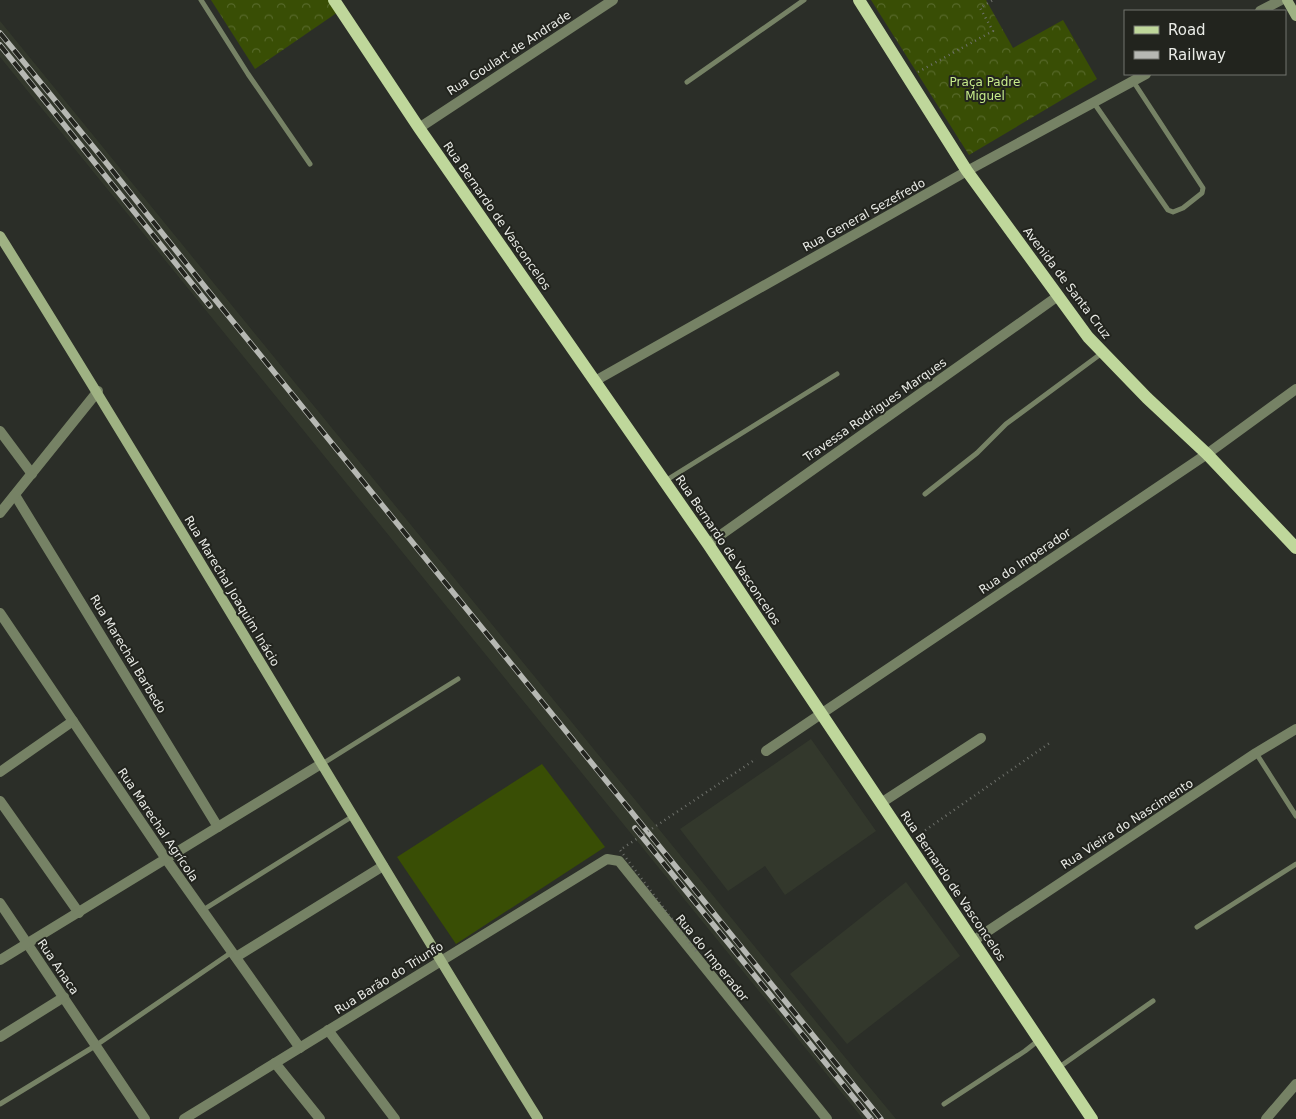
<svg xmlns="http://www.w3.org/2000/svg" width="1296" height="1119" font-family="'DejaVu Sans',sans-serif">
<defs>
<pattern id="forest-crowns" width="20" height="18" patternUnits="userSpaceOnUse" patternTransform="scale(1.25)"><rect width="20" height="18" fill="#394e05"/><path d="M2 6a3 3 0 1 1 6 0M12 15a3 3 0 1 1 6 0" fill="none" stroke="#566829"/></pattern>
</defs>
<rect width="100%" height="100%" fill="#2b2e28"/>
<g fill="#33382c">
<polygon points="0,21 857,1072 896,1119 863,1119 0,57"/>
<polygon points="811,739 876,831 785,895 765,866 728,891 680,829"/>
<polygon points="906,882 960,956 847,1044 790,974"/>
</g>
<polygon fill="#394e05" points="542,764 605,847 456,944 397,857"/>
<g fill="url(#forest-crowns)">
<polygon points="211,0 330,0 338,12 255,69"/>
<polygon points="871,0 986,0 1013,48 1063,20 1097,79 969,155"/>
</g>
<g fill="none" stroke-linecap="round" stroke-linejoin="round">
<g stroke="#6f726c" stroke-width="2.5" stroke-dasharray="1 4" stroke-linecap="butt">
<polyline points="918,72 993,31 980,8 993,0"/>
<polyline points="917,836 1051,742"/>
</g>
<g stroke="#768265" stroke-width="5">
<polyline points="201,0 248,74 310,164"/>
<polyline points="687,82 804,0"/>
<polyline points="1094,103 1168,210 1173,212 1183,208 1202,193 1203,188 1133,81"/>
<polyline points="665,481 837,374"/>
<polyline points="925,494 977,453 1006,424 1102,353"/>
<polyline points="1256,753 1296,816"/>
<polyline points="322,764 458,679"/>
<polyline points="203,910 353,816"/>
<polyline points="1197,927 1296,864"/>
<polyline points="1058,1068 1153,1001"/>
<polyline points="0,1104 95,1046 232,952"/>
<polyline points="944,1104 1025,1051 1039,1040"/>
</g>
<g stroke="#768265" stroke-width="10">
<polyline points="1260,11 1281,0"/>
<polyline points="419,128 613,0"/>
<polyline points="595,381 967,171 1146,74"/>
<polyline points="0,431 32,474"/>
<polyline points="15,495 218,827"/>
<polyline points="0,513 98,391"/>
<polyline points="708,544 1058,296"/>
<polyline points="0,613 166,859 300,1048"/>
<polyline points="766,751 1207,454 1296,389"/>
<polyline points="0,772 73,721"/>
<polyline points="0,801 79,913"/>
<polyline points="881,803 981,738"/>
<polyline points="0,903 145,1119"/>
<polyline points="973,941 1256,753 1296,729"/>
<polyline points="236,957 383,866"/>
<polyline points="0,960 321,764"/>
<polyline points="328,1030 395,1119"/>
<polyline points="0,1037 64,997"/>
<polyline points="275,1063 320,1119"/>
<polyline points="184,1119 607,859 619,861 827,1119"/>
<polyline points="1266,1119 1296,1084"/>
</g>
<g stroke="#9fb283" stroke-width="10">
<polyline points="1287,0 1296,16"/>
<path d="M0,236c183,292 356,590 538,883"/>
</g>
<g stroke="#bfd79b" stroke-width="12">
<polyline points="334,0 419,128 708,544 1092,1119"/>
<polyline points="859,0 967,171 1088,337 1147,398 1207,454 1296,548"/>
</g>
<defs>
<g id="rail">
<polyline points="0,33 104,160 209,292 881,1119"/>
<polyline points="0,45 210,306"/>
<polyline points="635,828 871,1119"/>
</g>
</defs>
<use href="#rail" stroke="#b6b8b3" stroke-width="5.5"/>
<use href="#rail" stroke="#22241e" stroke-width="4" stroke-dasharray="11" stroke-linecap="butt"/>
<polyline stroke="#6f726c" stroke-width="2.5" stroke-dasharray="1 4" stroke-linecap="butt" points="696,951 620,850 756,759"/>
</g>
<g text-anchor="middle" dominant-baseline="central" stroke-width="4" stroke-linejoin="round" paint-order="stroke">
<g font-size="12" fill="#e9ebe6" stroke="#22241e">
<text transform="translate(509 53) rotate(-33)">Rua Goulart de Andrade</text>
<text transform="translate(864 215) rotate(-29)">Rua General Sezefredo</text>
<text transform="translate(497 216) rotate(55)">Rua Bernardo de Vasconcelos</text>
<text transform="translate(1067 283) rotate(53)">Avenida de Santa Cruz</text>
<text transform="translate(875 410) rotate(-35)">Travessa Rodrigues Marques</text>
<text transform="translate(728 550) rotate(56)">Rua Bernardo de Vasconcelos</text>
<text transform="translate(1025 561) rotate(-34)">Rua do Imperador</text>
<text transform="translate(232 591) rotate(59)">Rua Marechal Joaquim Inácio</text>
<text transform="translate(128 654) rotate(59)">Rua Marechal Barbedo</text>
<text transform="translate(1127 824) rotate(-33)">Rua Vieira do Nascimento</text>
<text transform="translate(158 825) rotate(56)">Rua Marechal Agrícola</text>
<text transform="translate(953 886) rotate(56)">Rua Bernardo de Vasconcelos</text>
<text transform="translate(712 958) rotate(51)">Rua do Imperador</text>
<text transform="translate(58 967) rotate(56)">Rua Anaca</text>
<text transform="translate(389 978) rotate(-32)">Rua Barão do Triunfo</text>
</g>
<g font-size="12" fill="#c7ec8b" stroke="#22241e">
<text x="985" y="82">Praça Padre<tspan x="985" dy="14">Miguel</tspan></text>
</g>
</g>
<rect x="1124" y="10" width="162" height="65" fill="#22241e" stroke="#72746e"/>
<rect x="1134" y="26" width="25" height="8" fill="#bfd79b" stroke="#72746e"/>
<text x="1168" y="35" font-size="15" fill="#e9ebe6">Road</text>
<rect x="1134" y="51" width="25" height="8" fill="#b6b8b3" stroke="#72746e"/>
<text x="1168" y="60" font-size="15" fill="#e9ebe6">Railway</text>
</svg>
